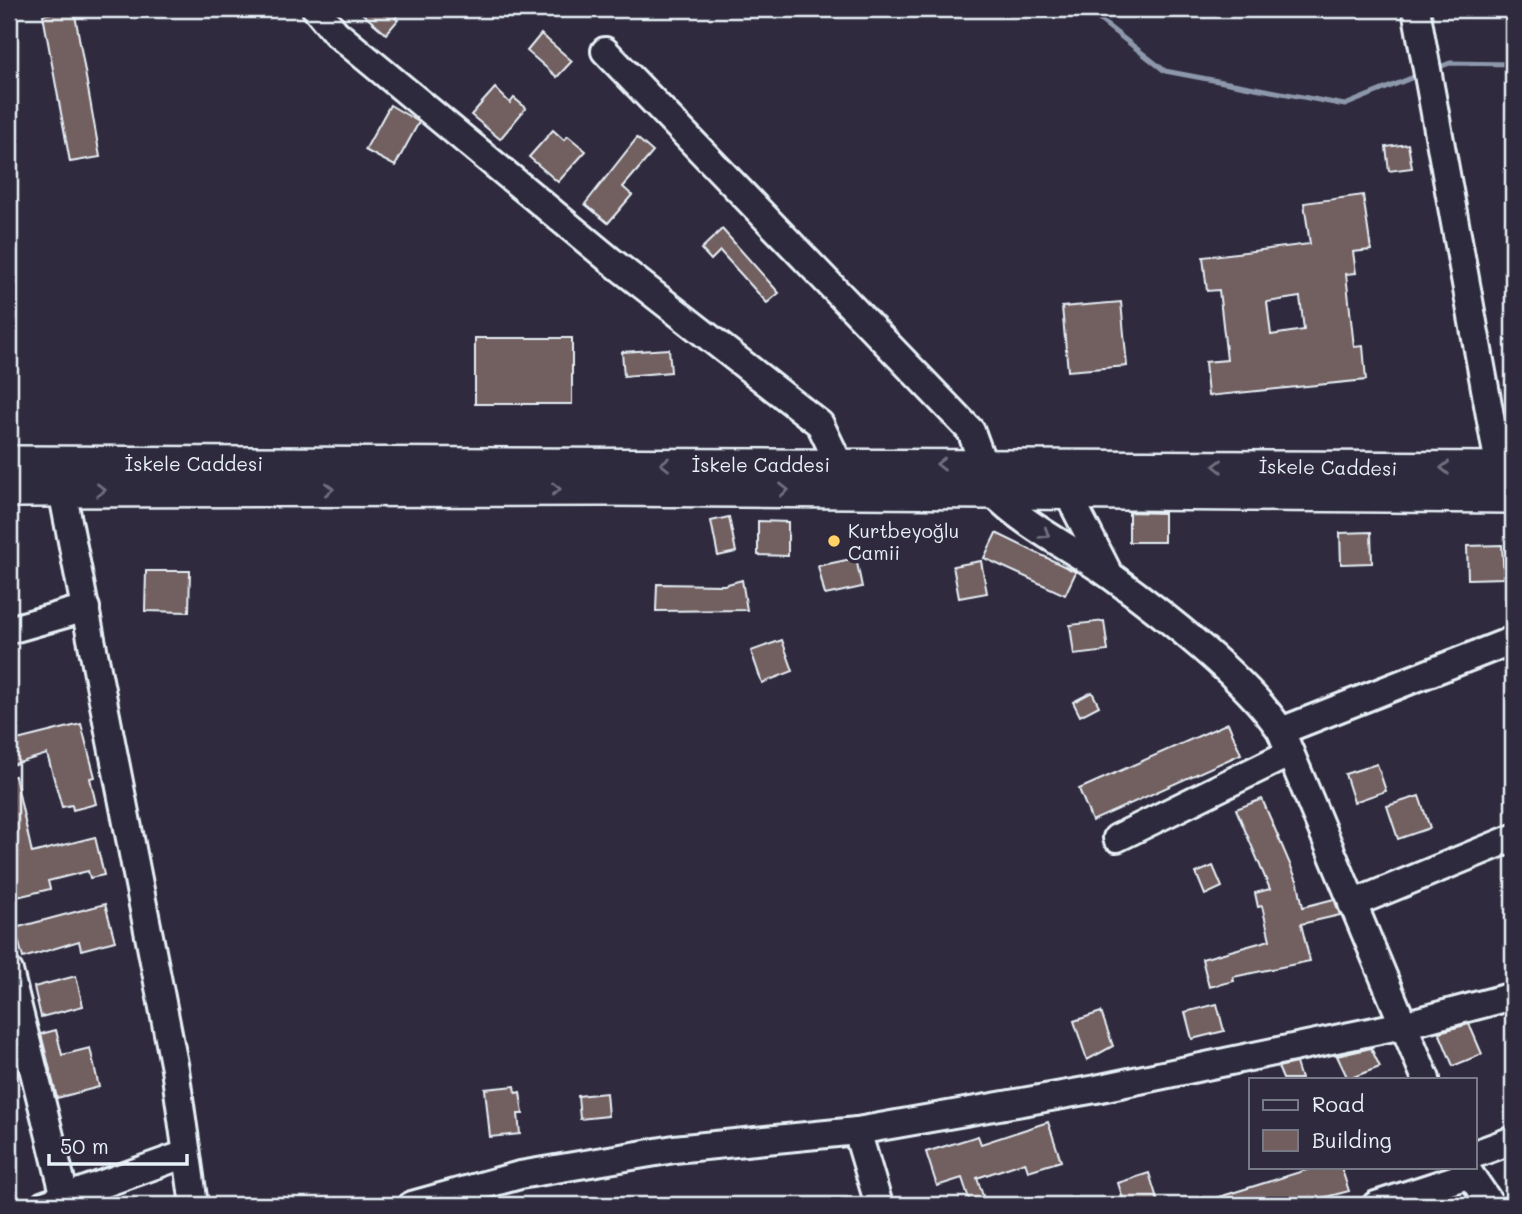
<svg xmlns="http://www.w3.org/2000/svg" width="1522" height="1214" font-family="Mali,sans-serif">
<rect width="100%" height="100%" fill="#2f2a3d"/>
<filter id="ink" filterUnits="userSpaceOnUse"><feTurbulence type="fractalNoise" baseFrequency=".0143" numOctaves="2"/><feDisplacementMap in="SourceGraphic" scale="14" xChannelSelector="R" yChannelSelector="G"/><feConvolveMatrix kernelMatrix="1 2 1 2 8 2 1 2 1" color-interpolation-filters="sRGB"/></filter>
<g filter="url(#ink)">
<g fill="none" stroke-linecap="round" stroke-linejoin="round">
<g stroke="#8d98ac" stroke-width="5">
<polyline points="902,9 914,15 936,9"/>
<polyline points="1086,9 1165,71 1345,105 1421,74"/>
<polyline points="1434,69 1450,63 1513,64"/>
</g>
</g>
<g fill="#725e5f" stroke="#e8f1f8" stroke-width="2" fill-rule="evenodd">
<polygon points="74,9 100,157 70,162 43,15"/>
<polygon points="357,9 403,9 395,18 398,20 386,34"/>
<polygon points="541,34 572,61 557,77 527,51"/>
<polygon points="495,88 510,103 514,98 526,108 500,139 471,115"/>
<polygon points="390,105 419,122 395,166 365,150"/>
<polygon points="553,130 564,140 568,136 586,151 558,182 529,157"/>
<polygon points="637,138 653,152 623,187 632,195 608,223 585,204"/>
<polygon points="1408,144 1412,168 1389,171 1386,147"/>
<path d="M1363,195l8,55 -18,2 3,21 -10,1 8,73 9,-1 3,34 -158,16 -3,-34 22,-2 -8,-70 -12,1 -4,-34 107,-13 -6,-41zM1300,297l4,33 -33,5 -4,-33z"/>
<polygon points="722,229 779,293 767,303 720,251 711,260 701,249"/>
<polygon points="1121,302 1127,366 1068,371 1062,307"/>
<rect x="475" y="338" width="97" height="66"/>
<polygon points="669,349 671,372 624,376 622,352"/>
<polygon points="1129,512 1164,513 1164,542 1129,542"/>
<polygon points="729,517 736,552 718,556 711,521"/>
<polygon points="758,521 788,522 788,556 758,555"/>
<polygon points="1371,532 1372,563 1341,564 1340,533"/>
<polygon points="996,533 1076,572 1065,595 984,558"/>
<polygon points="1502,545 1504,578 1468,579 1467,546"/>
<polygon points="856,558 862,587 825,595 818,566"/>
<polygon points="981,561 987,593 959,598 953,566"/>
<polygon points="146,571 190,571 189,612 145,611"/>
<polygon points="742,580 747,610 656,611 657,584 724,585"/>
<polygon points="1104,621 1108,651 1074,655 1070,625"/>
<polygon points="782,640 793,671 762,683 751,651"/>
<polygon points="1092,692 1099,706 1080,716 1073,702"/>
<polygon points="1228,723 1241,754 1092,821 1079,789"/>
<polygon points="81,724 95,777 90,778 96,804 73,810 72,805 62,807 47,754 9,766 9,742"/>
<polygon points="1377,764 1386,791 1354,802 1345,774"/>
<polygon points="15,776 32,853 95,837 104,875 90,878 88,871 48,881 50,889 9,899 9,777"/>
<polygon points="1419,796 1430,828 1398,839 1387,806"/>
<polygon points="1262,799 1298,883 1303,907 1334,899 1340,915 1301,924 1310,961 1233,977 1234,981 1209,987 1202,959 1270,940 1262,906 1258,907 1255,893 1270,889 1236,809"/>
<polygon points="1213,866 1222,887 1205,895 1196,873"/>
<polygon points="105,904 115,941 81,950 79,941 23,958 15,928"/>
<polygon points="76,976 83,1006 41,1017 34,987"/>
<polygon points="1217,1004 1224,1031 1192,1039 1185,1012"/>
<polygon points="1101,1012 1113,1046 1087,1060 1074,1021"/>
<polygon points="1469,1024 1482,1054 1453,1066 1439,1032"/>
<polygon points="56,1030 62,1055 90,1048 99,1087 57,1098 41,1034"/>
<polygon points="1371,1048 1380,1067 1348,1079 1337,1056"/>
<polygon points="1296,1063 1301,1079 1283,1079 1278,1067"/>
<polygon points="515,1086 516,1093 520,1092 523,1114 518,1114 520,1134 490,1137 485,1089"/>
<polygon points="606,1093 608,1116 580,1119 578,1096"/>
<polygon points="1048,1122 1061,1161 1028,1171 1025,1162 977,1178 986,1205 971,1205 962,1178 937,1186 926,1152 978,1136 981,1144"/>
<polygon points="1316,1167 1341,1167 1349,1191 1295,1205 1204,1205 1203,1202"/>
<polygon points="1149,1173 1159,1205 1125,1205 1118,1183"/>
</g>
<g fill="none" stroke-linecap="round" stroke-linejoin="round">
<defs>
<g id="minor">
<polyline points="316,9 336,33 610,260 820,424 839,464"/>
<polyline points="1416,9 1503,487"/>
<polyline points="605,51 971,431 983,464"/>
<polyline points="61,470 62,490 175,1069 194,1205"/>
<path d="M992,492c35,36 79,55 119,84 51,37 136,103 170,155l145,348"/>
<polyline points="1067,492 1109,574"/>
<polyline points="9,630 86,608"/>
<polyline points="1281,731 1513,640"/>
<polyline points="1117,838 1290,753"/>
<polyline points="1352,904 1513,838"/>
<polyline points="9,971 65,1197"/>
<polyline points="857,1131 879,1205"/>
<polyline points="1475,1154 1513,1140"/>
<polyline points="1465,1167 1491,1205"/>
<polyline points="44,1205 186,1154"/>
<polyline points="412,1205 520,1175 674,1149 857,1131 1096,1089 1403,1025 1513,996"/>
<polyline points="1376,1205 1468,1175"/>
</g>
<g id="major">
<polyline points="9,463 1513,469"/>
<polyline points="9,490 604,489 1513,496"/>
</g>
</defs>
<use href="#minor" stroke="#e8f1f8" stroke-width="32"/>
<use href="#major" stroke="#e8f1f8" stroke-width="38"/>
<use href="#minor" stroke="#2f2a3d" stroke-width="26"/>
<use href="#major" stroke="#2f2a3d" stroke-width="33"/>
</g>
<defs><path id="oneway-chevron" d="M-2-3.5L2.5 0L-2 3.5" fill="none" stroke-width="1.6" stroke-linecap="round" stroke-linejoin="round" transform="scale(1.75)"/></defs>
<g stroke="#70707e">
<use href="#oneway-chevron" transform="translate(665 464) rotate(-180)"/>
<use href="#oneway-chevron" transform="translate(941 464) rotate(-180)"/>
<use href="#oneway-chevron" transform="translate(1218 466) rotate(-179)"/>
<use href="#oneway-chevron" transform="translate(1445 468) rotate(-179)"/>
<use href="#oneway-chevron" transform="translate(329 489)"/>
<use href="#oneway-chevron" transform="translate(556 489)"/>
<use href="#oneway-chevron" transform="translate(101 490)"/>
<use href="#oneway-chevron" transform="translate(784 490)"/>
<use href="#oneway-chevron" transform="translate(1045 534) rotate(32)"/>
</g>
</g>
<circle fill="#ffd166" stroke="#2f2a3d" stroke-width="2.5" cx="834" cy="541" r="7"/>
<g text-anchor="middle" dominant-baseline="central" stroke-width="7" stroke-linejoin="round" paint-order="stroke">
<g font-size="19" fill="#e8f1f8" stroke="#2f2a3d">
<text x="194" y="463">İskele Caddesi</text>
<text x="761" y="464">İskele Caddesi</text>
<text transform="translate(1328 467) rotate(1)">İskele Caddesi</text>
</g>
<g font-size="19" fill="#e8f1f8" stroke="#2f2a3d" text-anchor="start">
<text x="848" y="530">Kurtbeyoğlu<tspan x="848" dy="22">Camii</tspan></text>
</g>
</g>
<rect width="1522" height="1214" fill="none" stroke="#2f2a3d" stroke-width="35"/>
<rect x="18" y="18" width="1487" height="1179" fill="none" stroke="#e8f1f8" stroke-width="2.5" filter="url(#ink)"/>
<rect x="1249" y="1078" width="228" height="91" fill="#2f2a3d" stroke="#797a88" stroke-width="2"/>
<rect x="1263" y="1100" width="35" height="10" fill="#2f2a3d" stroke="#797a88" stroke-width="2"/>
<text x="1312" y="1112" font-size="21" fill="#e8f1f8">Road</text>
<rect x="1263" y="1130" width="35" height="21" fill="#725e5f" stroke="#797a88" stroke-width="2"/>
<text x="1312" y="1148" font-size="21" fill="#e8f1f8">Building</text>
<path d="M49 1154v10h138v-10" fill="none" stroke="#e8f1f8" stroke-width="3.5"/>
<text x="60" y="1154" font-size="21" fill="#e8f1f8" stroke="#2f2a3d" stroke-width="5" paint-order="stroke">50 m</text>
</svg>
